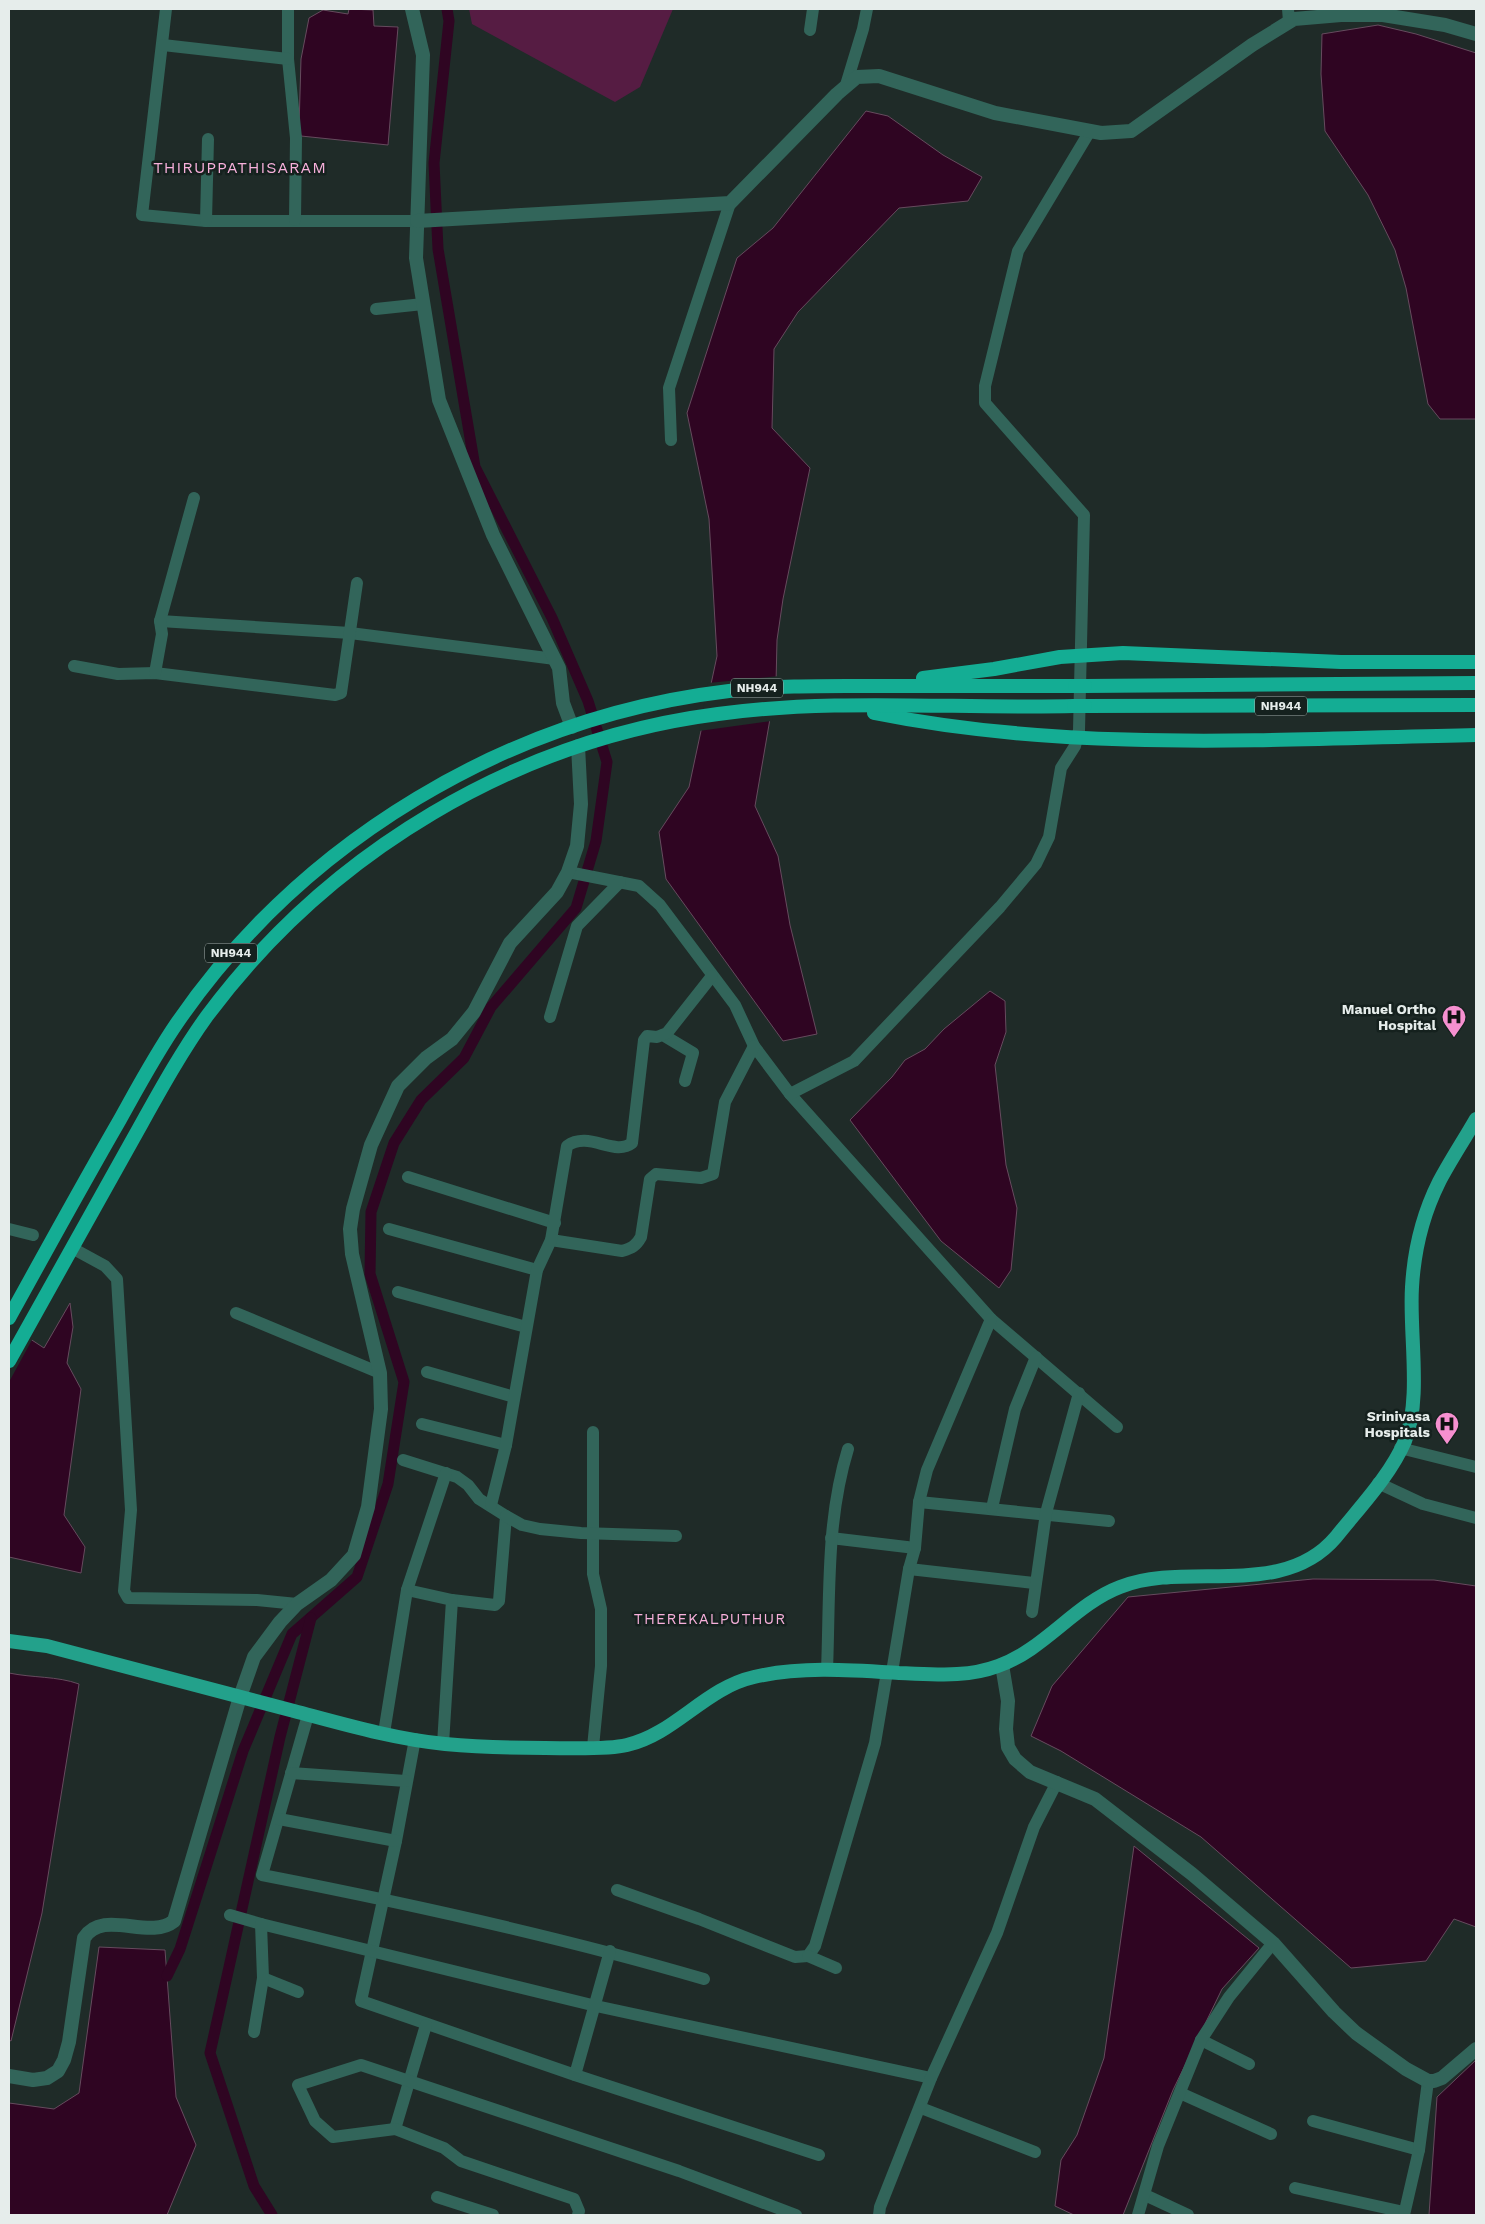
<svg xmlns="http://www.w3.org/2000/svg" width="1485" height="2224" font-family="'Work Sans',sans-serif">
<rect width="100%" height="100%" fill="#1f2b28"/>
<polygon fill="#561c43" points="469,9 673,9 640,87 615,102 472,24"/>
<g fill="#2f0522" stroke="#664b5e">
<polygon points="349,9 373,10 374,26 398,27 388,145 301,136 299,128 301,59 309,18 323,10 348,14"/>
<polygon points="1378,25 1416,34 1476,53 1476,419 1440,419 1428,404 1406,288 1395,250 1368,195 1325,131 1321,74 1322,34"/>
<polygon points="866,111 888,116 943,155 982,177 968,201 899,208 798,312 774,349 772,428 810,468 783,599 777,640 776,684 755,806 778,856 790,925 817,1034 783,1041 666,879 659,832 689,787 717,656 709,519 687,413 737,258 773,228"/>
<polygon points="990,991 1005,1001 1006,1032 995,1065 1006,1165 1017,1208 1011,1270 999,1288 941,1241 850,1120 892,1077 905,1060 925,1049 944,1029"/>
<polygon points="70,1303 73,1327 67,1363 81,1389 64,1515 85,1547 81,1573 9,1557 9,1325 44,1348"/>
<polygon points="1313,1579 1434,1580 1476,1586 1476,1927 1454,1919 1426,1961 1351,1968 1201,1837 1061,1751 1031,1736 1052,1686 1128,1597"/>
<path d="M9,1673c24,5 48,3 70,11l-37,229 -31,128 -2,-1z"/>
<polygon points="1134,1846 1259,1948 1222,1989 1173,2090 1123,2215 1074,2215 1055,2206 1061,2160 1077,2135 1104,2058"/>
<polygon points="99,1947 165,1950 176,2097 196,2145 167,2215 9,2215 9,2103 54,2109 79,2093"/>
<polygon points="1476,2060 1476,2215 1429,2215 1437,2097"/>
</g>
<g fill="#1f2b28">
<polygon points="779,676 772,721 699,731 708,683"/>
<polygon points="9,1322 33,1338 9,1382"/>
</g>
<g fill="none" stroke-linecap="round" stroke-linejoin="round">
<g stroke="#2f0522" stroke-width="11">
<polyline points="167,1976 180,1949 243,1751 292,1634 357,1577 388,1484 404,1382 370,1274 371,1212 394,1143 421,1100 464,1058 491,1007 576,908 596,841 607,762 588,701 552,618 475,467 438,249 434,163 449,21 447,9"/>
<polyline points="272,2215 254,2186 210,2053 280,1737 311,1618"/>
</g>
<g stroke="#32655a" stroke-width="12">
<polyline points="166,9 142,215 206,221 417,221"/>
<polyline points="288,9 288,59 296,138 295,220"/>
<polyline points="1288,9 1289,21"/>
<polyline points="810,30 813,9"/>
<polyline points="163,45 288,59"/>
<polyline points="846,85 863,29 867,9"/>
<polyline points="206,221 208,139"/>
<polyline points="376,309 423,304"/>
<polyline points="671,440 669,388 730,203"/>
<polyline points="160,621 350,633 555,659"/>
<polyline points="74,666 118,674 155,673 335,695 341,693 357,583"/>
<polyline points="155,673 162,634 160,621 194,498"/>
<polyline points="568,872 639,886 660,905 735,1005 754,1046 790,1094 991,1319 1117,1427"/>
<polyline points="550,1017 577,926 620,882"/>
<polyline points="663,1035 693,1053 685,1081"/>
<polyline points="790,1094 854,1061 1000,907 1036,864 1049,837 1061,768 1075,746 1079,730 1084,515 985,403 985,386 1018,251 1090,131"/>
<polyline points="408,1177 555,1223"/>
<polyline points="9,1229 33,1235"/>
<polyline points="389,1229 537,1270"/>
<path d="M551,1240l71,11c10,-3 14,-5 19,-14l9,-58 6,-5 45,4 12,-4 12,-72 29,-56"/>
<polyline points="72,1248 105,1266 117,1279 131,1510 124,1591 128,1598 257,1600 297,1604"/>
<polyline points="398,1292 526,1327"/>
<polyline points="236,1313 380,1373"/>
<polyline points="427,1372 514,1397"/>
<polyline points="422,1424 506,1445"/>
<polyline points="593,1432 593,1574 601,1609 601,1666 593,1747"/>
<polyline points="1400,1448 1476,1467"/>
<polyline points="403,1460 457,1477 468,1485 479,1499 506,1516 499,1601 495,1605 452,1600"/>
<polyline points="1378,1483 1423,1504 1476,1518"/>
<polyline points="919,1502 1109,1521"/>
<path d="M491,1505l15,-60 31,-175 14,-30 16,-94c22,-16 47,11 65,-3l12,-103 3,-4 10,1 10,-4 45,-57"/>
<polyline points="992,1508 1015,1409 1036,1357"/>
<polyline points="506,1516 522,1525 540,1529 581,1533 676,1536"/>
<polyline points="831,1538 915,1548"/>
<polyline points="909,1569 1034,1583"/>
<polyline points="407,1590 452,1600 443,1744"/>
<polyline points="1032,1612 1046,1513 1079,1393"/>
<path d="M827,1670c3,-75 -1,-150 21,-221"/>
<polyline points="892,1672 909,1569 915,1548 919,1502 927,1470 991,1319"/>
<path d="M308,1715l-46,160c149,29 296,61 442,104"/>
<polyline points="384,1733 407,1590 446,1473"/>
<polyline points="415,1739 396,1841 361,2001 575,2075 819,2155"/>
<polyline points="291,1773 406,1781"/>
<polyline points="279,1819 396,1841"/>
<polyline points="617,1890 699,1919 795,1957 808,1956 815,1946 875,1743 887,1672"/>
<polyline points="230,1915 261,1924"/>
<polyline points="808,1956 836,1968"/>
<polyline points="263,1978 298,1992"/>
<polyline points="254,2032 263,1978 261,1924 596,2006 931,2078"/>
<polyline points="1201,2040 1249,2064"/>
<polyline points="575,2075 610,1951"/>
<polyline points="1180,2093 1271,2134"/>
<polyline points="921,2108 1035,2152"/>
<polyline points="1313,2121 1419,2150"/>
<polyline points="395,2129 426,2025"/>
<polyline points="1295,2188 1404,2212"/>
<polyline points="1145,2195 1188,2215"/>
<polyline points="437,2197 493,2215"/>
<polyline points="578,2215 579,2211 574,2199 461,2161 444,2148 395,2129 333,2137 315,2121 298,2085 361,2065 679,2171 796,2215"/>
<polyline points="879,2215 880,2207 931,2078 997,1933 1034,1827 1057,1782"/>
<polyline points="1138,2215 1158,2146 1201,2040 1229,1997 1273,1943"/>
<polyline points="1404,2215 1419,2150 1428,2081"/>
</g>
<g stroke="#32655a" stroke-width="14">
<polyline points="412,9 423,55 416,258 439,400 493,535 559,668 563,703 572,727"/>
<polyline points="417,221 730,203 837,94 857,77 879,76 995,113 1101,133 1131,131 1252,45 1294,19 1341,15 1383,15 1445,25 1476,34"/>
<polyline points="1002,1665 1008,1701 1006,1729 1008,1747 1015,1759 1030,1772 1095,1799 1192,1874 1273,1943 1334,2012 1356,2033 1406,2069 1428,2081 1434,2081 1442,2078 1476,2049"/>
<path d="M9,2076l24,4 14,-2 11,-7 6,-11 5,-18 15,-104c19,-30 65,3 90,-17l66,-224 14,-40 26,-35 17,-18 34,-24 23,-25 14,-48 13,-98 -1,-36 -28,-119 -2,-25 3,-20 18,-64 27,-59 28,-28 26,-19 22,-27 36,-69 47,-51 11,-20 9,-26 4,-42 -3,-58"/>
</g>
<path stroke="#23a18b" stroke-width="14" d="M9,1641l38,5c82,22 165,43 247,65 49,13 100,28 151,33 33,3 67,4 100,4 21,0 62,2 82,-3 48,-11 78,-57 127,-68 47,-11 98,-7 145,-4 34,1 67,5 99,-7 46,-16 77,-62 122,-79 67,-27 162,14 216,-50 23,-29 54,-61 69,-96 17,-43 4,-108 7,-154 2,-35 11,-73 27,-105 11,-21 25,-42 37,-63"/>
<g stroke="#14ad94" stroke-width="14">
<polyline points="923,678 994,669 1060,657 1123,653 1341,662 1476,662"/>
<polyline points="1085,686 1476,683"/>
<polyline points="1085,706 1476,705"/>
<path d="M874,713c197,40 402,26 602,22"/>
<path d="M9,1318c36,-65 72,-131 109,-195 19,-34 37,-68 59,-100 126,-183 331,-306 552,-332 50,-6 99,-5 149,-5 66,0 131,0 197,0"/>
<path d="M9,1361c41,-74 82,-148 124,-222 23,-41 46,-84 74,-123 122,-164 309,-276 511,-302 116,-16 239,-5 356,-8"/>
</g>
<g stroke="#14ad94" stroke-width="14">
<polyline points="1075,686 1085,686"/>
<polyline points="1074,706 1085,706"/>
</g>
</g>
<defs>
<symbol id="hospital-pin" viewBox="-11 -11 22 30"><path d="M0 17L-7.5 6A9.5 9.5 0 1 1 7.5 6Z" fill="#f690d0" stroke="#15211e"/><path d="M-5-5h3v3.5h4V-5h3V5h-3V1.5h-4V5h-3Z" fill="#111"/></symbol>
</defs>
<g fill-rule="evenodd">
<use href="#hospital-pin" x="1440" y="1003" width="28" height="38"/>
<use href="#hospital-pin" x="1433" y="1410" width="28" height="38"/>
</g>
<g text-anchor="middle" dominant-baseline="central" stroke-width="5" stroke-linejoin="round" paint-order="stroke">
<g fill="#15211e" stroke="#a7b0ae" stroke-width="1">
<rect x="731" y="678.5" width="52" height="19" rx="4"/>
<rect x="1255" y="696.5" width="52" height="19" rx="4"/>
<rect x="205" y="943.5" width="52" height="19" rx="4"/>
</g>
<g font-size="12" font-weight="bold" fill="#e6edeb">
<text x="757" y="688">NH944</text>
<text x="1281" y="706">NH944</text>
<text x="231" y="953">NH944</text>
</g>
<g font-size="14" font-weight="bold" fill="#e6edeb" stroke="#15211e" text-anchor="end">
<text x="1436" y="1009">Manuel Ortho<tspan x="1436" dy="16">Hospital</tspan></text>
<text x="1430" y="1416">Srinivasa<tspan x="1430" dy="16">Hospitals</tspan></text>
</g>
<g font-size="15" letter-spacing="1" fill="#f7b0db" stroke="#15211e">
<text x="710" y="1619">THEREKALPUTHUR</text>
</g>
<g font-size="16" letter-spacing="1" fill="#f7b0db" stroke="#15211e">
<text x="240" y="167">THIRUPPATHISARAM</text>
</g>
</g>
<rect width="1485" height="2224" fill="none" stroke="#e6edeb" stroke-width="20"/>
</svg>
